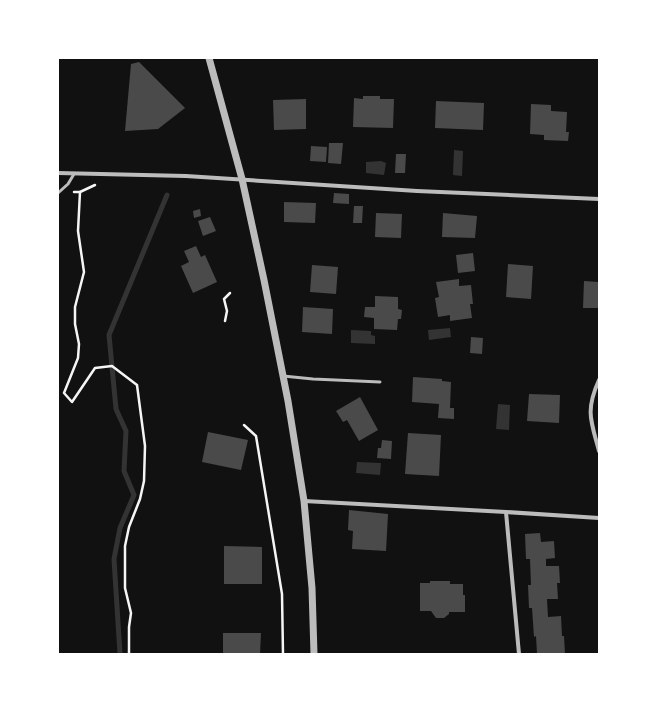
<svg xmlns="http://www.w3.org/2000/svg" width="657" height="712" font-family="Arial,sans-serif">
<rect width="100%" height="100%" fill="#111"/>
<g fill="#333">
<polygon points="454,150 463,151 462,176 453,175"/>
<polygon points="381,161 386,163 384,175 366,173 366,162"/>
<polygon points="450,328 451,337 429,340 428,330"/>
<polygon points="351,330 371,331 371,335 375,336 375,344 351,343"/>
<polygon points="498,404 510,405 509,430 496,429"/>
<polygon points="357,462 381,463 380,475 356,473"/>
</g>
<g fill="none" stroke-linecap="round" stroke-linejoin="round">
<polyline stroke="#333" stroke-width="5" points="120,654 114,559 120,528 134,495 124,471 126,431 116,409 109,335 167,195"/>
</g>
<g fill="#4a4a4a">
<polygon points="139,62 185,108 158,129 125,131 131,64"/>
<polygon points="363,96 380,96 380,99 394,99 393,128 353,127 354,98 363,99"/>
<polygon points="306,99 306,129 274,130 273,100"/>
<polygon points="436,101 484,103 483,130 435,128"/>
<polygon points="531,104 551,105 551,111 567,112 566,132 569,132 568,141 544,140 544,135 530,134"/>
<polygon points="329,143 343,143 341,164 328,163"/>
<polygon points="311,146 327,147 326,162 310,161"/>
<polygon points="396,154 406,154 405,173 395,173"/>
<polygon points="334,193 349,194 349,204 333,203"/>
<polygon points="284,202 316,203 315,223 284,222"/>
<polygon points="354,206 363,206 362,223 353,223"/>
<polygon points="200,209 201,216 194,218 193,211"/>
<polygon points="376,213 402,214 401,238 375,237"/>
<polygon points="443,213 477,216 475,238 442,237"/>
<polygon points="210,217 216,231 203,236 198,221"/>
<polygon points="196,246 201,257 205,255 217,282 193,293 181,266 189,262 184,251"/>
<polygon points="473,253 475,271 458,273 456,255"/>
<polygon points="508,264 533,266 531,299 506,297"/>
<polygon points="312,265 338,267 336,294 310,292"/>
<polygon points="459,279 459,286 471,285 473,304 470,304 472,318 450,321 450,315 438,317 435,298 439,297 436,282"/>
<polygon points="584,281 599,282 599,308 583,308"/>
<polygon points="375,296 398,297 398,309 402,310 401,319 398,319 397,330 374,329 374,318 364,317 365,307 375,307"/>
<polygon points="303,307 333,309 332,334 302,332"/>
<polygon points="471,337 483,338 482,354 470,353"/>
<polygon points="413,377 442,379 442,381 451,382 450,408 454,408 454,419 438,418 439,404 412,402"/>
<polygon points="529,394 560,395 559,423 527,421"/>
<polygon points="360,397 378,430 359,441 347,420 343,422 336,411"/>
<polygon points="208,432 248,440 241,470 202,462"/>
<polygon points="408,433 441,435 439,476 405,474"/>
<polygon points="382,440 392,441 391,459 377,458 378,448 381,448"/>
<polygon points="349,510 388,514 386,551 352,549 353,531 348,530"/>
<polygon points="540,533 541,542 554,541 555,558 546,559 546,566 559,566 560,583 557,583 558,599 547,599 548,617 561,616 562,636 564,636 565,654 537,654 536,636 534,637 532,608 529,608 528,585 531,585 530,559 526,559 525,534"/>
<polygon points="224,546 262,547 262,584 224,584"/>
<polygon points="430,581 450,581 450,584 463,584 463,595 465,595 465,612 449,612 449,614 444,618 436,618 431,611 420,611 420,583 430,583"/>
<polygon points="223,633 261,633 260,654 223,654"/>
</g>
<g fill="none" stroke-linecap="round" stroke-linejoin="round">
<g stroke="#f5f5f5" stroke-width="2.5">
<polyline points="74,192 80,192 95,185"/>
<polyline points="80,192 78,231 84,272 75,307 75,324 79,344 78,358 64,393 72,402 95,368 112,366 137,385 145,446 144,481 140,499 129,527 125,546 125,588 131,613 129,627 129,654"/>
<polyline points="225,321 227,311 224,299 230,293"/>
<polyline points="244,425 256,436 282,594 283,654"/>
</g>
<g stroke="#bcbcbc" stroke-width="3">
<polyline points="58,193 68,184 74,174"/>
<polyline points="283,376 313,379 380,382"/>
</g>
<g stroke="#bcbcbc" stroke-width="4">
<polyline points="58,173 186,176 417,191 599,199"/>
<path d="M599,380c-14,31 -8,41 0,71"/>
<polyline points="304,501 506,512 599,518"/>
<polyline points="506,512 519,654"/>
</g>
<polyline stroke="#bcbcbc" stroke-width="7" points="209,58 242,179 264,280 288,401 304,501 312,588 314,654"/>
</g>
<rect width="657" height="712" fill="none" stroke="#ffffff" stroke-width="118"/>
</svg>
